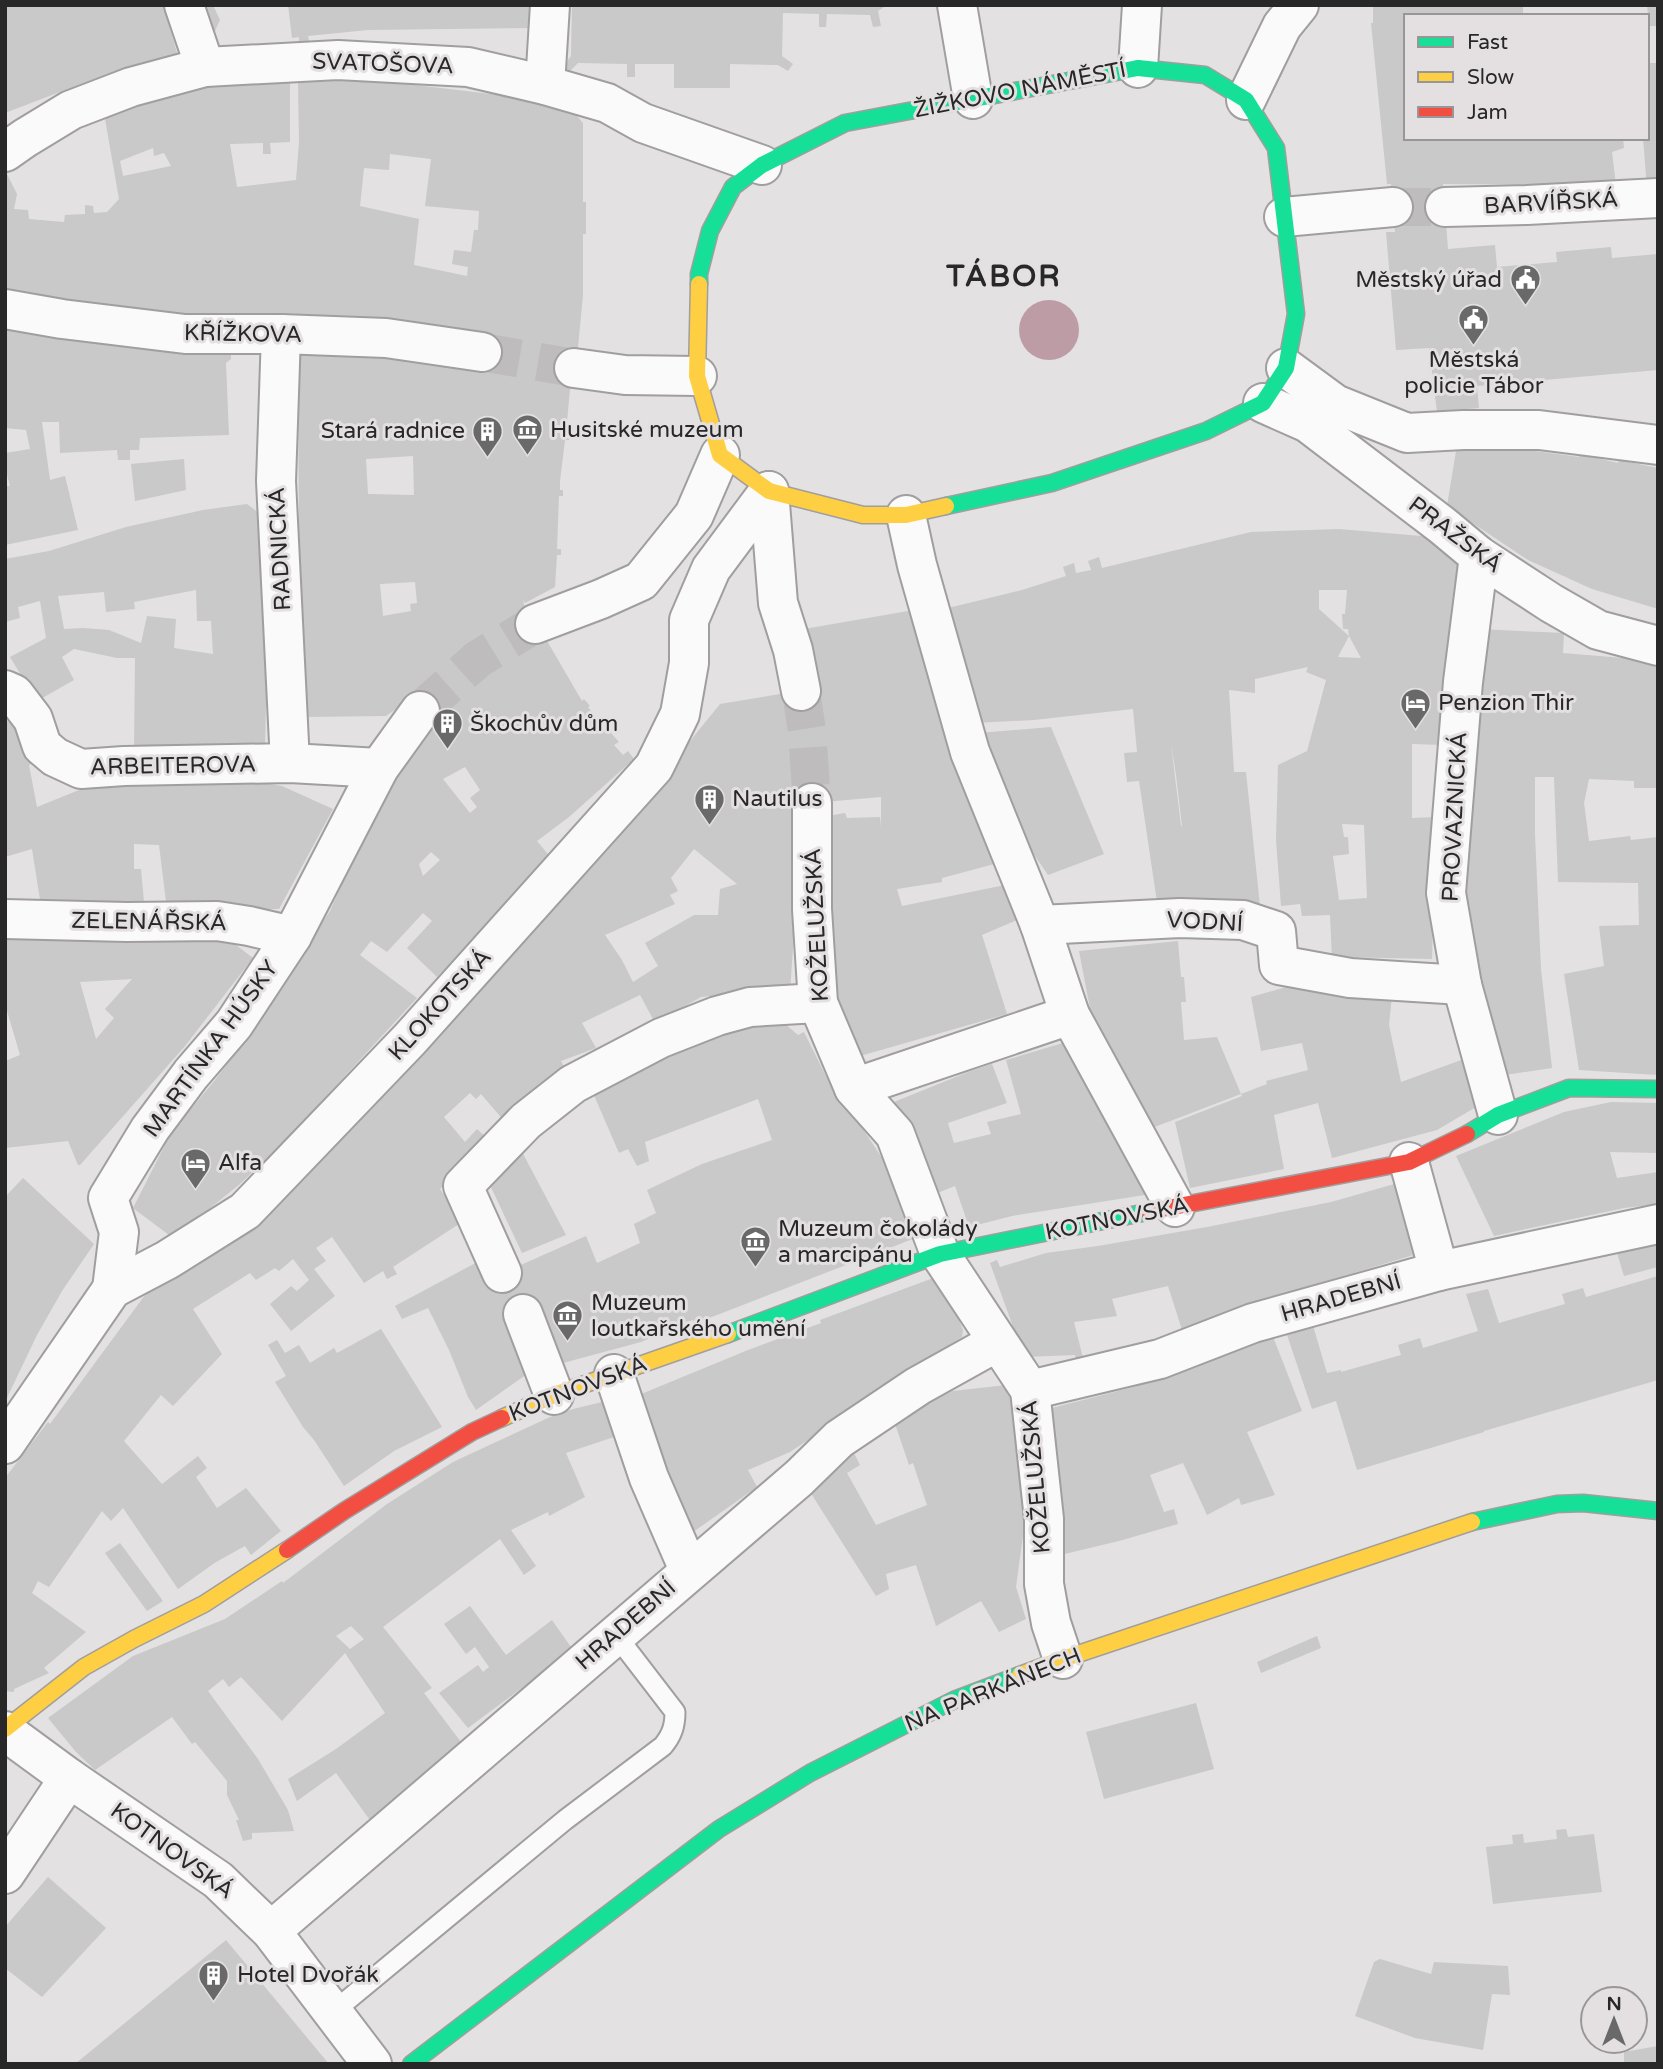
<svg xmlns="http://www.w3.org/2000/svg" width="1663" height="2069" font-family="'Varela Round',sans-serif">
<rect width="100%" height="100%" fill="#e3e1e2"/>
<circle fill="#bd9ca5" cx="1049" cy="330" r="30"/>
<g fill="#c9c9c9" fill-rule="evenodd">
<polygon points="5,5 163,5 178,56 112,72 5,113"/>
<polygon points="196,5 213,5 220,20 215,31 201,17"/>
<polygon points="288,5 536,5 536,28 368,30 308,36 309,41 299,41 299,37 292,38"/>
<polygon points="572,5 887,5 878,11 881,26 873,27 870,15 827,14 826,27 819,27 819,14 783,13 782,56 793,64 788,71 778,65 730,64 730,88 674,88 674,64 635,64 635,77 627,77 627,64 578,63 569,72 563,67 571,56"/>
<polygon points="1373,5 1523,5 1523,16 1406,16 1406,138 1623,138 1624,148 1612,152 1616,185 1443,184 1448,249 1495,245 1497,267 1557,262 1556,252 1611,247 1612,258 1658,254 1658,370 1477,386 1479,408 1437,412 1429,348 1396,350 1386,232 1395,232 1394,222 1391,184 1387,184 1371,23 1373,23"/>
<polygon points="1647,5 1658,5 1658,26 1649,26"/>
<polygon points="1647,63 1658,63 1658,187 1647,188 1643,138 1647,138"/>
<path d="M373,80l193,23 17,20v79h3v32h-3v61l-9,94h-4l-4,44 3,1v6h-4l-5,41v9h3v6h-4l-2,53h4v6h-4l-2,32 -30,16 -2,-3 2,10 18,24 39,67 2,-2 6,7 -2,1 20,27 2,-2 9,10 -5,3 9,10 5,-4 6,8 -65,58 -32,24 15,18 -115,118 -30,-29 25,-27 -9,-8 -36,39 -16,-11 -11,14 57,43 -134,145 -43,41 -67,54 -40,-30 38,-75 44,-53 55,-73 28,-49 32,-47 36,-84 43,-127 -23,16 -80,1 -7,-171 -1,-193 120,-28 -61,-9 -70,-1 -79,2 -73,-1 -130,-23v-123l12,24 -3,15 14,1 1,9 35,3 1,-7 20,-1v-9l8,1 1,7 13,-1 12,-13 -15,-86 69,-23 60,-9 57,1v60l-20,1 1,11h-8v-11l-33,1 7,43 59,-7 3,-38 -1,-60zM153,148l1,8 10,-3 7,13 -48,10 -3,-15zM390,154l41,5 -6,47 54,5 -1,19h-4l-3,22 -17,-2 -2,14 16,3 -1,9 -53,-11 5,-46 -59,-13 4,-38 25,2zM413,456l1,39 -46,-1 -2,-35zM415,582l2,21 -7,1 1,7 -28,5 -3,-32zM465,767l15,23 -10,8 7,9 -7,6 -27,-34zM431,852l9,8 -17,16 -4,-12z"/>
<polygon points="5,328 231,350 231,359 226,363 229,435 140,438 139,450 130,450 130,460 118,460 117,450 60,453 59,422 42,422 50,480 65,476 78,530 5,545 5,486 10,486 5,467 5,453 30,449 26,430 5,428"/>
<polygon points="1457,445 1498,446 1579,457 1580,454 1618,463 1619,460 1658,468 1658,609 1592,589 1528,560 1447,506"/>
<polygon points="184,459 186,490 135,501 131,464"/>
<path d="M247,504l16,12 4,144 -2,87 -131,4 1,-93h-18l-43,-9 -12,8 12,23 -37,21 -27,-44 36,-19 -6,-37 -22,6 2,11 -15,4v-63l44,-8 77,-24 77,-17zM196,590l1,31h14l2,33 -39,-6 2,-29 -29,-3 -6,27 -32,-13 -26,-2 -19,1 -6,-33 46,-4 2,20 29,-3 -1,-7z"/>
<path d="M1339,529l94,8 26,30 -17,178 -30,-1v74l24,-1 -4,142 -92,-2 -8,2 -2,-44 -28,1 -2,-12 -19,2 -5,-66 2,-75 29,-14 19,-71 -20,-8 2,-5 -53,12v14l-26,-3 5,82h12l14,134 -103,-4 -18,-121 -12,1 -3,-29 13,-1 -4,-43 -99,11 -61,3 -29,-114 78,-19 44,-14 -3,-9 11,-4 2,10 15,-3 -3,-9 11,-4 3,11 149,-36zM1319,590h28l-2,24h-3l1,15h5l1,7 12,22 -23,-1 11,-21 -30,-27zM1171,744l5,31 6,51h-1zM1342,824l22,1 3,73 -28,2 -6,-44 16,-2 -1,-17h-4z"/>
<path d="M914,610l84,253 -56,15v4l-45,7 5,17 103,-21 12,35 -35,15 25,79 -154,44 -23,-86 1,-112 1,-3 -4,-41 17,-3 2,5 33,-1 1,10v-30l-69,6 -13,57 -9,132h-40l-49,5 -46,26 -15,-28 -58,28 14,25 -35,13 5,9 -61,52 -24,-28 -5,5 -6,-6 -26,24 21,25 12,-13 11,10 -15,17 -33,33 22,33 -69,45 4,7 -10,5 -4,-8 -19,12 -32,-46 -16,11 10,13 -12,8 21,27 -44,35 -21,-27 21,-18 6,5 12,-11 -16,-21 -14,12 -4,-3 -19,12 -6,-7 -57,36 29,45 -49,52 -12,-11 -37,46 38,43 36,-28 9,12 -11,9 21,31 29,-20 35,43 -30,24 -6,-9 -29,16 -38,27 -55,-81 -12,13 -9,-10 -53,76 -11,-6 -6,12 54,39 -42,36 5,5 -35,16v3l-9,-1v-213l43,-56 2,2 95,-129 113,-80 114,-109 67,-68 134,-152 147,-182 66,-11 18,-64zM694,849l43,35 -17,5 -2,26h-24l-49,28 13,23 -25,16 -11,-22 -17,-25 70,-31 -5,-9 8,-4 -7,-13z"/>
<polygon points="1478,629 1564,633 1563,653 1636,659 1658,665 1658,788 1634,788 1634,781 1589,779 1584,803 1589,841 1630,836 1631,840 1658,837 1658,1075 1579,1070 1564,974 1604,966 1599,926 1639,925 1638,883 1558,882 1554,777 1535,777 1535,835 1541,969 1552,1068 1498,1076 1472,983 1466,891"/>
<polygon points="5,720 21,726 31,764 29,765 37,807 99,782 232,777 282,786 333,809 279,909 167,910 159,845 134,844 134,869 141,869 145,913 41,906 32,849 5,857"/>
<polygon points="1051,727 1104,854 1048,875 1020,834 978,733"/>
<path d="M215,929l38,29 -68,88 -105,119h-2l-10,-24 -63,7v-87l15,-6 -15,-51v-73l45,8 79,4zM132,979l-27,30 9,9 -18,21 -16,-57z"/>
<polygon points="1178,941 1181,977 1184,977 1186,1002 1181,1002 1184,1040 1217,1037 1241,1094 1139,1133 1094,1029 1079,951"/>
<polygon points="1297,984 1392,996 1389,1025 1401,1082 1464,1059 1476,1107 1437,1130 1332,1158 1318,1103 1274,1115 1284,1169 1190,1188 1175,1122 1242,1096 1241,1094 1267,1084 1266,1081 1308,1070 1302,1043 1261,1051 1251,997"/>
<polygon points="776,1016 798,1035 804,1032 832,1088 863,1129 895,1178 923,1235 694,1324 693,1320 641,1342 563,1363 535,1308 527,1374 476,1410 468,1397 449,1350 428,1308 402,1319 395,1306 483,1259 514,1268 586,1236 597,1263 640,1243 634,1224 656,1213 647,1190 702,1164 772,1140 758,1099 645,1142 649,1161 637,1166 628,1149 619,1153 590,1086 676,1045"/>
<polygon points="1076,1039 1151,1194 1012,1216 969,1227 955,1186 935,1194 907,1135 894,1102 968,1072 992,1064 1007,1103 948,1123 954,1143 991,1134 987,1122 1021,1114 1006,1060"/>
<polygon points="1611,1102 1658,1103 1658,1153 1610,1152 1617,1178 1658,1172 1658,1204 1624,1208 1494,1236 1456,1156 1564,1112"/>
<polygon points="520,1148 566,1235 522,1253 489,1183"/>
<polygon points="23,1178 94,1244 62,1291 37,1335 5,1402 5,1197"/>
<polygon points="1398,1183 1420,1253 1227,1311 1182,1330 1168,1286 1112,1299 1117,1316 1074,1322 1084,1362 1076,1361 1075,1355 1024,1357 990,1263 997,1260 1000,1267 1046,1253 1098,1246 1207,1227 1331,1202"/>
<polygon points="1658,1242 1658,1267 1624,1276 1617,1253"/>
<polygon points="1658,1276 1658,1380 1484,1431 1484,1432 1357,1470 1336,1401 1312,1409 1285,1329 1311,1319 1327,1373 1341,1370 1341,1372 1401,1355 1398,1345 1420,1338 1423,1348 1478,1331 1466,1294 1488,1289 1499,1323 1565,1304 1562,1294 1583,1288 1586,1297"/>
<polygon points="936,1277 943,1279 963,1330 962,1337 790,1452 748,1470 757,1487 686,1537 634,1397 748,1350 821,1323 820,1320"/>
<polygon points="381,1329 442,1427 394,1451 344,1486 314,1440 303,1427 275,1382 286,1376 268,1345 277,1340 285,1353 299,1345 310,1363 334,1348 337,1353"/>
<polygon points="1272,1334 1302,1411 1247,1432 1275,1495 1241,1505 1239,1498 1207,1515 1183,1463 1150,1475 1164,1512 1174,1509 1178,1524 1119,1541 1056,1556 1044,1410 1134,1387"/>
<polygon points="1015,1384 1027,1506 1016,1587 1026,1619 999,1632 981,1601 936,1626 916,1565 886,1574 889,1589 876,1596 807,1487 853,1451 860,1465 847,1473 876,1525 927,1505 913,1463 909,1465 893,1418 953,1391"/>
<path d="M602,1402l5,2 13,31 -54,18 19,44 -36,19 -1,-4 -37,18 25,36 -12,9 -24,-36 -117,88 49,61 -8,5 43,57 -95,73 -36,-50 -39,28 -9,-22 48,-30 49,-36 -40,-60 -63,68 -41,-44 -12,10 -6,-8 -15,12 50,68 30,51 6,21 -42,2v6l-9,2 -7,-21h3l-12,-25v-14l-32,-39 -3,2 -20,-27 -77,53 -19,-18 -28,-34 85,-62 92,-37 57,-38 1,2 104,-79 66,-42 97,-45 23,-8zM351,1626l13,13 -14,10 -14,-13z"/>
<polygon points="120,1543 163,1601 147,1611 105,1553"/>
<polygon points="470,1606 506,1655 552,1620 573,1650 468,1728 439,1693 478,1665 483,1672 489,1667 475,1647 466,1654 444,1624"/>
<polygon points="1317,1636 1321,1648 1261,1673 1257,1662"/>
<polygon points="1196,1703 1214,1769 1104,1799 1086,1732"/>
<polygon points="1566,1829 1568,1837 1594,1834 1602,1892 1493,1904 1486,1847 1513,1844 1512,1835 1523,1834 1524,1843 1557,1839 1556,1830"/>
<polygon points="48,1877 106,1928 42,1997 5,1968 5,1927"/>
<polygon points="226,1940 329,2064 75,2064"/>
<polygon points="1380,1959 1431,1974 1434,1962 1508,1966 1510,1995 1492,1994 1483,2050 1415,2038 1355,2016 1374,1962"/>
<polygon points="1658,2046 1658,2064 1624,2064 1624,2052"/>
</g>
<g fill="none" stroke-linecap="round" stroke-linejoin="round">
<g stroke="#bebcbd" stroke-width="38" stroke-dasharray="38 19" stroke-linecap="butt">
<polyline points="1393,207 1445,207"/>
<polyline points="482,352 574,368"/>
<polyline points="801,691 807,731 812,803"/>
<polyline points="420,711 478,659 535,624"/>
</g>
<defs>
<path id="lane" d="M333,2012l232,-192 98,-74c9,-11 12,-20 12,-34l-60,-78"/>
<g id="street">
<polyline points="184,5 205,67"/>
<polyline points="957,5 973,99"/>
<polyline points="1138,68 1142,5"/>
<polyline points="545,85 550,5"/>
<polyline points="1246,100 1282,26 1299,5"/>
<polyline points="5,152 25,138 71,110 131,87 205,67 338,60 468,67 545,85 607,103 643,123 762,165"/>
<polyline points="1445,207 1527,205 1658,198"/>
<polyline points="1284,217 1393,207"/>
<polyline points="5,309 62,319 185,334 281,334 386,338 482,352"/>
<polyline points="281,334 276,481 290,763"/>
<polyline points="574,368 625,375 697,376"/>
<polyline points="1286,368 1335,404 1407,433 1463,430 1539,430 1658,445"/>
<polyline points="1263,403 1308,423 1443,526 1479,556 1551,603 1598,630 1658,646"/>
<polyline points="769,491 778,603 793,650 801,691"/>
<polyline points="906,515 917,565 970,752 1040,925 1070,1015 1175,1207"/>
<polyline points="1479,556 1463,682 1446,893 1462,985 1498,1115"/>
<polyline points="535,624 601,599 641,581 694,515 720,455"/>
<polyline points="5,690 14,694 33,719 42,746 55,757 81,769 124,766 290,763 379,768"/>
<polyline points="812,803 812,909 818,1003 854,1088 895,1134 940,1254 1030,1390 1044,1519 1044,1584 1051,1623 1063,1659"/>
<polyline points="5,919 127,922 217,921 249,926 292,936"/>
<polyline points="1040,925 1180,918 1243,920 1276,931 1279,965 1350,978 1462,985"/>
<polyline points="854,1088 1070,1015"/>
<polyline points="1409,1162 1439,1271"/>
<polyline points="502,1273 463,1186 526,1121 573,1084 661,1038 717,1016 750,1007 818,1003"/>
<polyline points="112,1289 119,1232 108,1198 150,1129 191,1074 234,1024 292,936 379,768 420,711"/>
<polyline points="523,1314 554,1395"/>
<polyline points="614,1374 649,1478 689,1570"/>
<polyline points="1030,1390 1160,1359 1253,1323 1439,1271 1658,1224"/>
<polyline points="5,1444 112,1289 167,1260 245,1211 410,1039 654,767 680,714 689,663 689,620 711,569 769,491"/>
<polyline points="5,1731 69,1778 218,1880 271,1931 372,2064"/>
<polyline points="5,1874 69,1778"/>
<polyline points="271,1931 799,1478 839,1439 918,1386 997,1342"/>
</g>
<g id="fast">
<polyline points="699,284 699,274 710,231 733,187 762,165 845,123 1138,68"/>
<polyline points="946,506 1052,483 1206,431 1263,403 1286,368 1296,314 1276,148 1246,100 1205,75 1138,68"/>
<polyline points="1467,1134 1498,1115 1569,1088 1658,1089"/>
<polyline points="728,1334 940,1254 1147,1212"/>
<polyline points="1472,1522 1557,1504 1583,1503 1658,1511"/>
<polyline points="411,2064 719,1829 810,1773 954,1700 1020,1675"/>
</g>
<g id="slow">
<polyline points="699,284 697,376 720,455 769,491 863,515 906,515 946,506"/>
<polyline points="502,1418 554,1395 728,1334"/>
<polyline points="1020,1675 1063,1659 1472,1522"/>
<polyline points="5,1729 84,1667 134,1639 204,1604 287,1550"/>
</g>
<g id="jam">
<polyline points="1147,1212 1409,1162 1467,1134"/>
<polyline points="287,1550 344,1511 472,1432 502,1418"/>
</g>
</defs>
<use href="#lane" stroke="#a09e9f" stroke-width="23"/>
<use href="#street" stroke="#a09e9f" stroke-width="42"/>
<use href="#fast" stroke="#a09e9f" stroke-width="19"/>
<use href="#slow" stroke="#a09e9f" stroke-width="19"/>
<use href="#jam" stroke="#a09e9f" stroke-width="19"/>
<use href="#lane" stroke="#fbfafb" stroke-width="19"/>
<use href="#street" stroke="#fbfafb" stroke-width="38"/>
<use href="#fast" stroke="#16e098" stroke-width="16"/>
<use href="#slow" stroke="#ffcf43" stroke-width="16"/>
<use href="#jam" stroke="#f24e42" stroke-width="16"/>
</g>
<defs>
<symbol id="civic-pin" viewBox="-11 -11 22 30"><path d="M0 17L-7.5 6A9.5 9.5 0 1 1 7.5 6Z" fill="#6a6969" stroke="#e4e0e1"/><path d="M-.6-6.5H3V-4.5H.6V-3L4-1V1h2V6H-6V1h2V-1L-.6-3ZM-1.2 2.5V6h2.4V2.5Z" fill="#fff"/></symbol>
<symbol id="museum-pin" viewBox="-11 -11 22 30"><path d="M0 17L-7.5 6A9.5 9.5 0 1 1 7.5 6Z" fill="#6a6969" stroke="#e4e0e1"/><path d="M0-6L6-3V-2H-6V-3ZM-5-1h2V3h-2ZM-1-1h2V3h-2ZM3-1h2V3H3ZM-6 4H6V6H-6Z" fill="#fff"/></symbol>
<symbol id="building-pin" viewBox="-11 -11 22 30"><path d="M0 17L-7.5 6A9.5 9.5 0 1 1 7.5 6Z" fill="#6a6969" stroke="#e4e0e1"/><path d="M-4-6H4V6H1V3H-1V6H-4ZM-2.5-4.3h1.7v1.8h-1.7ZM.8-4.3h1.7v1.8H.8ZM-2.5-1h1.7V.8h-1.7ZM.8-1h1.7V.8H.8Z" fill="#fff"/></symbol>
<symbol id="hotel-pin" viewBox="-11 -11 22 30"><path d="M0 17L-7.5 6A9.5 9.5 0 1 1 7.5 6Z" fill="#6a6969" stroke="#e4e0e1"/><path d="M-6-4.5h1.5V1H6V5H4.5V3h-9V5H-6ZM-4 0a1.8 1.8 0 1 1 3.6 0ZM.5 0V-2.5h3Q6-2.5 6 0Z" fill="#fff"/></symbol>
</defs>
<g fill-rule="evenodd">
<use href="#civic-pin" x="1508" y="262" width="35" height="47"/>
<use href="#civic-pin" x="1456" y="302" width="35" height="47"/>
<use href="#museum-pin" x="510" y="412" width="35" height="47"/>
<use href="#building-pin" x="470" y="414" width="35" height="47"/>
<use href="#hotel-pin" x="1398" y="686" width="35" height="47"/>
<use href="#building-pin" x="430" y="706" width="35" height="47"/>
<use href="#building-pin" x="692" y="782" width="35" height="47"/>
<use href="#hotel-pin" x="178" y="1146" width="35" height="47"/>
<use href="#museum-pin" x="738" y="1224" width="35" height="47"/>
<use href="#museum-pin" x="550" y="1298" width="35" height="47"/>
<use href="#building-pin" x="196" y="1958" width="35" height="47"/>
</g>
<g text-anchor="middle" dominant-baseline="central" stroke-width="6" stroke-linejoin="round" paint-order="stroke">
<g font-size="23" fill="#292828" stroke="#e4e0e1">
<text transform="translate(383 64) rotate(2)">SVATOŠOVA</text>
<text transform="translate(1020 90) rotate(-11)">ŽIŽKOVO NÁMĚSTÍ</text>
<text transform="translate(1551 203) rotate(-3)">BARVÍŘSKÁ</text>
<text transform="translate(243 334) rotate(1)">KŘÍŽKOVA</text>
<text transform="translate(1455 535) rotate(37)">PRAŽSKÁ</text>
<text transform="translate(280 549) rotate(-93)">RADNICKÁ</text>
<text transform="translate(173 766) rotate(-1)">ARBEITEROVA</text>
<text transform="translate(1455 817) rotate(-87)">PROVAZNICKÁ</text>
<text transform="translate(149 922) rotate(1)">ZELENÁŘSKÁ</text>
<text transform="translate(1205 922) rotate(3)">VODNÍ</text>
<text transform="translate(817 925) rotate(-93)">KOŽELUŽSKÁ</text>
<text transform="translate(440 1005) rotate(-48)">KLOKOTSKÁ</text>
<text transform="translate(211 1049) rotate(-54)">MARTÍNKA HÚSKY</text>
<text transform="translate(1117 1219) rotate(-11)">KOTNOVSKÁ</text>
<text transform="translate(1341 1298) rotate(-16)">HRADEBNÍ</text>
<text transform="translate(578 1389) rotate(-21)">KOTNOVSKÁ</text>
<text transform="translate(1036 1477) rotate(-95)">KOŽELUŽSKÁ</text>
<text transform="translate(626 1625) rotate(-41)">HRADEBNÍ</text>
<text transform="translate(993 1690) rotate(-22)">NA PARKÁNECH</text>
<text transform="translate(172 1851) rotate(36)">KOTNOVSKÁ</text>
</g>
<g font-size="23" fill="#292828" stroke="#e4e0e1" text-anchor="start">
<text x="1502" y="280" text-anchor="end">Městský úřad</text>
<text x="1474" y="360" text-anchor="middle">Městská<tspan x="1474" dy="26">policie Tábor</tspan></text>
<text x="550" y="430">Husitské muzeum</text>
<text x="465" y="431" text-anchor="end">Stará radnice</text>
<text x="1438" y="703">Penzion Thir</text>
<text x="470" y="724">Škochův dům</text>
<text x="732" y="799">Nautilus</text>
<text x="218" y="1163">Alfa</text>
<text x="778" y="1229">Muzeum čokolády<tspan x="778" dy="26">a marcipánu</tspan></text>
<text x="591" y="1303">Muzeum<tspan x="591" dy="26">loutkařského umění</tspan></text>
<text x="237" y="1975">Hotel Dvořák</text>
</g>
<g font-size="30" font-weight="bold" letter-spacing="2" fill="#292828" stroke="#e4e0e1">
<text x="1004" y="276">TÁBOR</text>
</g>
</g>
<rect width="1663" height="2069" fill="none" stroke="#292828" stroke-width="14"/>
<rect x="1404" y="14" width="245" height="126" fill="#e4e0e1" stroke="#999697" stroke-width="2"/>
<rect x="1418" y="37" width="35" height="10" fill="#16e098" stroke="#999697" stroke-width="2"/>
<text x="1467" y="49" font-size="21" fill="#292828">Fast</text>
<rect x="1418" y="72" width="35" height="10" fill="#ffcf43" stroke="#999697" stroke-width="2"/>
<text x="1467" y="84" font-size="21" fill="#292828">Slow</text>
<rect x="1418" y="107" width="35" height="10" fill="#f24e42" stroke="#999697" stroke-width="2"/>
<text x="1467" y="119" font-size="21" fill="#292828">Jam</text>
<g transform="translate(1614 2020)"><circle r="33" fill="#e4e0e1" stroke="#999697" stroke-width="2"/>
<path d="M0-5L12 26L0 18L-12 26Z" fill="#6a6969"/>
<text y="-10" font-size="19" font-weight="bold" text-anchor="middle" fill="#292828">N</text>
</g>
</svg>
